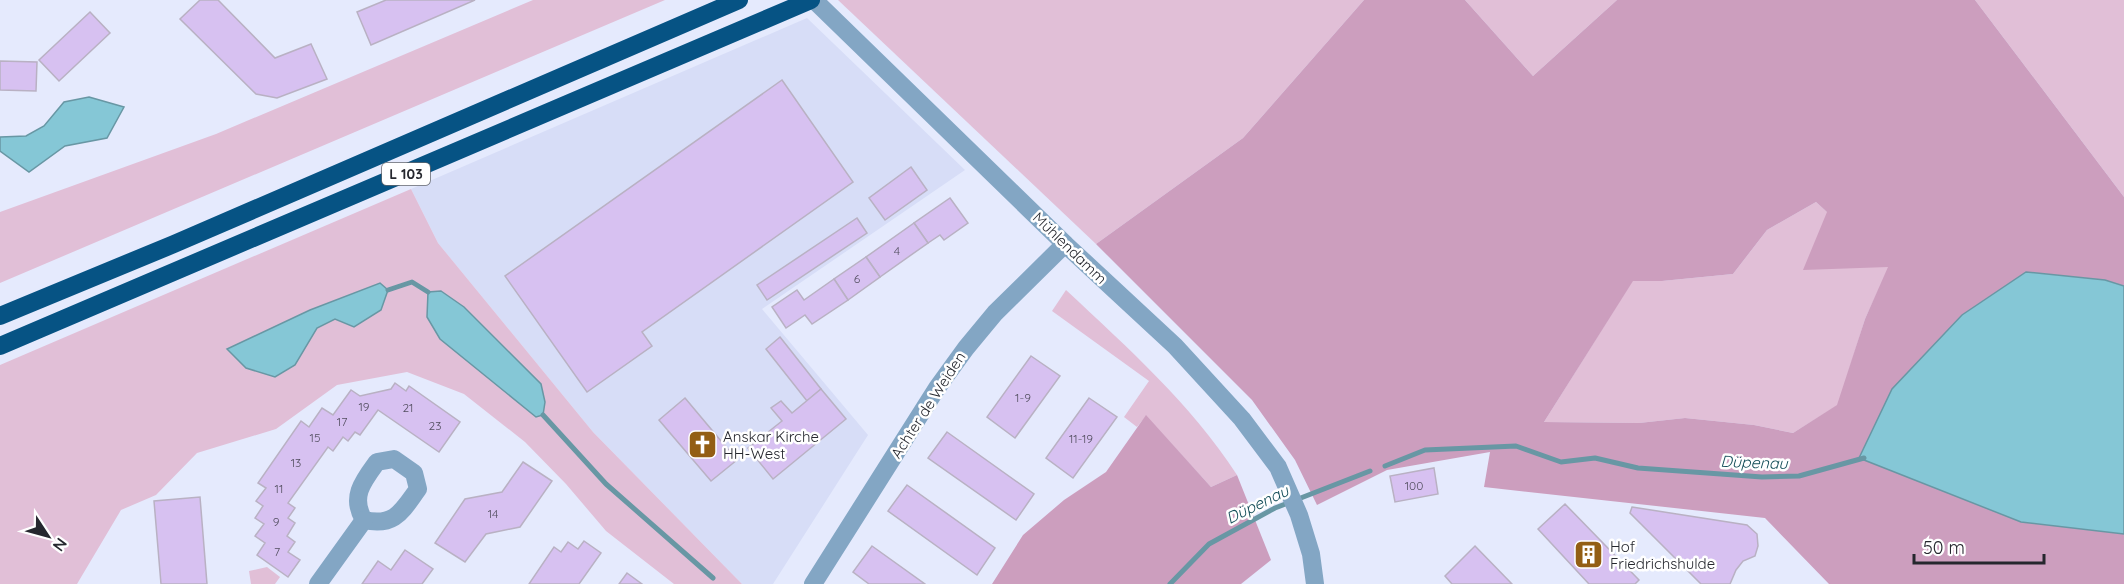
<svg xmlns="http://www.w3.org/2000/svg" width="2124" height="584" font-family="Quicksand,sans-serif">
<rect width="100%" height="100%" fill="#e5eafd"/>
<polygon fill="#d7ddf7" points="807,18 965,170 762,309 868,435 773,584 742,584 593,432 438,243 411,189"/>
<g fill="#e1bfd7">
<polygon points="533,0 665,0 0,283 0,212 216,134"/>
<polygon points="838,0 1364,0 1243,138 1096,244"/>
<polygon points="1465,0 1617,0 1533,76"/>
<polygon points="1975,0 2124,0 2124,197"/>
<polygon points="411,189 438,243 593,432 742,584 674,584 606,531 566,484 525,442 464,394 407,372 337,385 276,429 197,453 156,495 121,510 77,584 0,584 0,365"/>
<polygon points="1816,202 1889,267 1865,319 1838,405 1793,433 1754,425 1685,418 1639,423 1544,422 1633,280 1662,281 1733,274 1767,230"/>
<path d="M1066,290c62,58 125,114 171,185l-26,12 -65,-71 -9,11 -13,-10 25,-36 -97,-70z"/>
<polygon points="267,567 280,577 275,584 251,584 249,571"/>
</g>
<g fill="#cc9ebe" fill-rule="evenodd">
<path d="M1364,0h101l68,76 84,-76h358l149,197v89l-19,-6 -79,-8 -64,43 59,207 103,12v50h-295l-64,-66 -281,-31 6,-35 -103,18 -70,35 -22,-45 -43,-60 -156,-156 147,-106zM1816,202l11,10 -24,58 85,-3 -23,52 -28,86 -44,28 -39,-8 -69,-7 -46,5 -95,-1 89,-141h29l71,-7 34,-44z"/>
<polygon points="1146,415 1211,487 1237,475 1271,560 1241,584 992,584 1023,535 1064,500 1106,472"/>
</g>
<g fill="#85c7d6" stroke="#6897a4" stroke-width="1.5">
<polygon points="89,97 124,107 107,138 65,146 29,172 0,151 0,137 26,136 44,126 64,102"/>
<polygon points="2026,272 2105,280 2124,286 2124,534 2021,522 1859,458 1892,389 1962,315"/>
<polygon points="380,283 388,290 381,310 354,327 335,319 317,328 295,365 275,377 246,368 227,349 310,310"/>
<polygon points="441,291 464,307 541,384 545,402 543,415 536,417 440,339 427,317 428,292"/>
</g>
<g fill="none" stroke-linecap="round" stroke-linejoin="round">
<g stroke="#6897a4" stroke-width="5">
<polyline points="388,290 412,282 428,292"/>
<polyline points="543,415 606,484 713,578"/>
<polyline points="1385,466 1425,450 1516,446 1561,462 1595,458 1638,468 1762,477 1799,476 1864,458"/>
<polyline points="1170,584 1209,544 1275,508 1370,471"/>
</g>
</g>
<g fill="#d7c1f1" stroke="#b9b1c3" stroke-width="1.5">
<polygon points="200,0 218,0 275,58 311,44 327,79 277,98 256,94 180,19"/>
<polygon points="386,0 475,0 371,45 357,12"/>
<polygon points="90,12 110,33 59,81 39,60"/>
<polygon points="0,61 37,62 36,91 0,90"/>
<polygon points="782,80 853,182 642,332 652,346 587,392 505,276"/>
<polygon points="911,167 927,190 885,220 869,198"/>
<polygon points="950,198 968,223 944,240 940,235 928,243 914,223"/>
<polygon points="857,218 867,233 767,300 757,285"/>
<polygon points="914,223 928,243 880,277 866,257"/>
<polygon points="866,257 880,277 848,300 834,279"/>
<polygon points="834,279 848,300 812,324 805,315 786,328 772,307 797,290 804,300"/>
<polygon points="780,337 821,389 807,401 766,349"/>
<polygon points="1031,356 1060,376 1015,438 987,417"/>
<polygon points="395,383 406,391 409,386 460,422 439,452 378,410 360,435 355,432 348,441 343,437 333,451 328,447 288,503 295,508 288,518 295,523 287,536 295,542 288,552 300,560 288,577 257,555 265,543 255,536 264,524 255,518 263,506 256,501 266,488 258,483 301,421 309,427 322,408 333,415 351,390 360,396 391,389"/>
<polygon points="821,389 846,419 773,479 748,448 782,421 771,408 781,401 792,413"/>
<polygon points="685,398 737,460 711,481 659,420"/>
<polygon points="1089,398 1117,417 1073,478 1046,458"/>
<polygon points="947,432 1034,494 1016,520 928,458"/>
<polygon points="523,462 552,481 520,527 486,534 465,562 435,543 465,499 502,492"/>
<polygon points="1434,468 1438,494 1395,502 1390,476"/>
<polygon points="907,485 995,548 977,575 888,511"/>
<polygon points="200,497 207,584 161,584 154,501"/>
<polygon points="1565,504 1639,580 1635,584 1589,584 1538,529"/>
<polygon points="1632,507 1747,525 1757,534 1758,546 1755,556 1743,561 1736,570 1730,584 1701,584 1630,513"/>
<polygon points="584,541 601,553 579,584 529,584 554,547 561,552 568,542 578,549"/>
<polygon points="872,546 925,584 869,584 853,572"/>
<polygon points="1475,546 1512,584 1452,584 1445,576"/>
<polygon points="405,550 433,569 422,584 362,584 378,561 391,570"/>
<polygon points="627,573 642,584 619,584"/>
</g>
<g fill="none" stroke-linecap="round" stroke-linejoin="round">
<g stroke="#83a6c4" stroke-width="18">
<polyline points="814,0 1065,244 1175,346 1242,419 1278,467 1299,515 1311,554 1315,584"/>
<path d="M394,459l20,14 4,16c-16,22 -23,38 -54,31 -14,-23 -1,-39 13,-58z"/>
<polyline points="318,584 364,520"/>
<polyline points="813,584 937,388 966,348 995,313 1065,244"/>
</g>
<g stroke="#065384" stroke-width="18">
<polyline points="0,316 174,244 739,0"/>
<polyline points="0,346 811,0"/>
</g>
</g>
<defs>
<symbol id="church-square" viewBox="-11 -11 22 22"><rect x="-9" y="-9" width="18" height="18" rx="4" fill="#935e14" stroke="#fff"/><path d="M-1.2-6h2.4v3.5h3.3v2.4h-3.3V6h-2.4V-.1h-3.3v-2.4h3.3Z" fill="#fff"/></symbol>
<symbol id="building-square" viewBox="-11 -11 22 22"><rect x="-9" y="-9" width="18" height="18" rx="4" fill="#935e14" stroke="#fff"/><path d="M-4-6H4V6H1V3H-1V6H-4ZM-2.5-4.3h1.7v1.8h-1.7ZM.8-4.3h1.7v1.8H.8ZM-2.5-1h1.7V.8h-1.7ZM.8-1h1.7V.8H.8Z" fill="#fff"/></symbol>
</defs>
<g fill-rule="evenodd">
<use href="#church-square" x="686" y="428" width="33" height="33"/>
<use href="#building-square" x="1572" y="538" width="33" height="33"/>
</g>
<g text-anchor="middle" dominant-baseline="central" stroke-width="5" stroke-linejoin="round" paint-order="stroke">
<g font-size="12" fill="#524e5f">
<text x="897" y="250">4</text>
<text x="857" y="278">6</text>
<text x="1023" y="397">1-9</text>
<text x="364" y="406">19</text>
<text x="408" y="407">21</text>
<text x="342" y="421">17</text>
<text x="435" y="425">23</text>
<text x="315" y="437">15</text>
<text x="1081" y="438">11-19</text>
<text x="296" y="462">13</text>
<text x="1414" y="485">100</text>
<text x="279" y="488">11</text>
<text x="493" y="513">14</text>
<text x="276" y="521">9</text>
<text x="277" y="551">7</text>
</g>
<rect fill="#fff" stroke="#66686d" stroke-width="1.5" x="382" y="163" width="48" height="22" rx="4.5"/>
<g font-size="14" font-weight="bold" fill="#25272e">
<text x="406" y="174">L 103</text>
</g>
<g font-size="15" fill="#25272e" stroke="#fff">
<text transform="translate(1070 248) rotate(44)">Mühlendamm</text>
<text transform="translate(928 405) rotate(-57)">Achter de Weiden</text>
</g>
<g font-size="15" fill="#25272e" stroke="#fff" text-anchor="start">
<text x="723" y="436">Anskar Kirche<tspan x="723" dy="17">HH-West</tspan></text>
<text x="1610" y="546">Hof<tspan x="1610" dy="17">Friedrichshulde</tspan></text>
</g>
<g font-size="16" font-style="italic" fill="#134d58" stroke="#fff">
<text transform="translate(1754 462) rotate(2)">Düpenau</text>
<text transform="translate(1257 504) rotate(-26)">Düpenau</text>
</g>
</g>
<g transform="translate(48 536) rotate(126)" stroke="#ffffff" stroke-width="4.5" paint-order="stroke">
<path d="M0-4.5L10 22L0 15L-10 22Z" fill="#25272e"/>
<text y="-9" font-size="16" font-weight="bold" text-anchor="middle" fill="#25272e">N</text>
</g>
<path d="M1914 554v9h130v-9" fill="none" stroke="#25272e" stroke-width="3"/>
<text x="1923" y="554" font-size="18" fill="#25272e" stroke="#ffffff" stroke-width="4.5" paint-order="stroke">50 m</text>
</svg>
